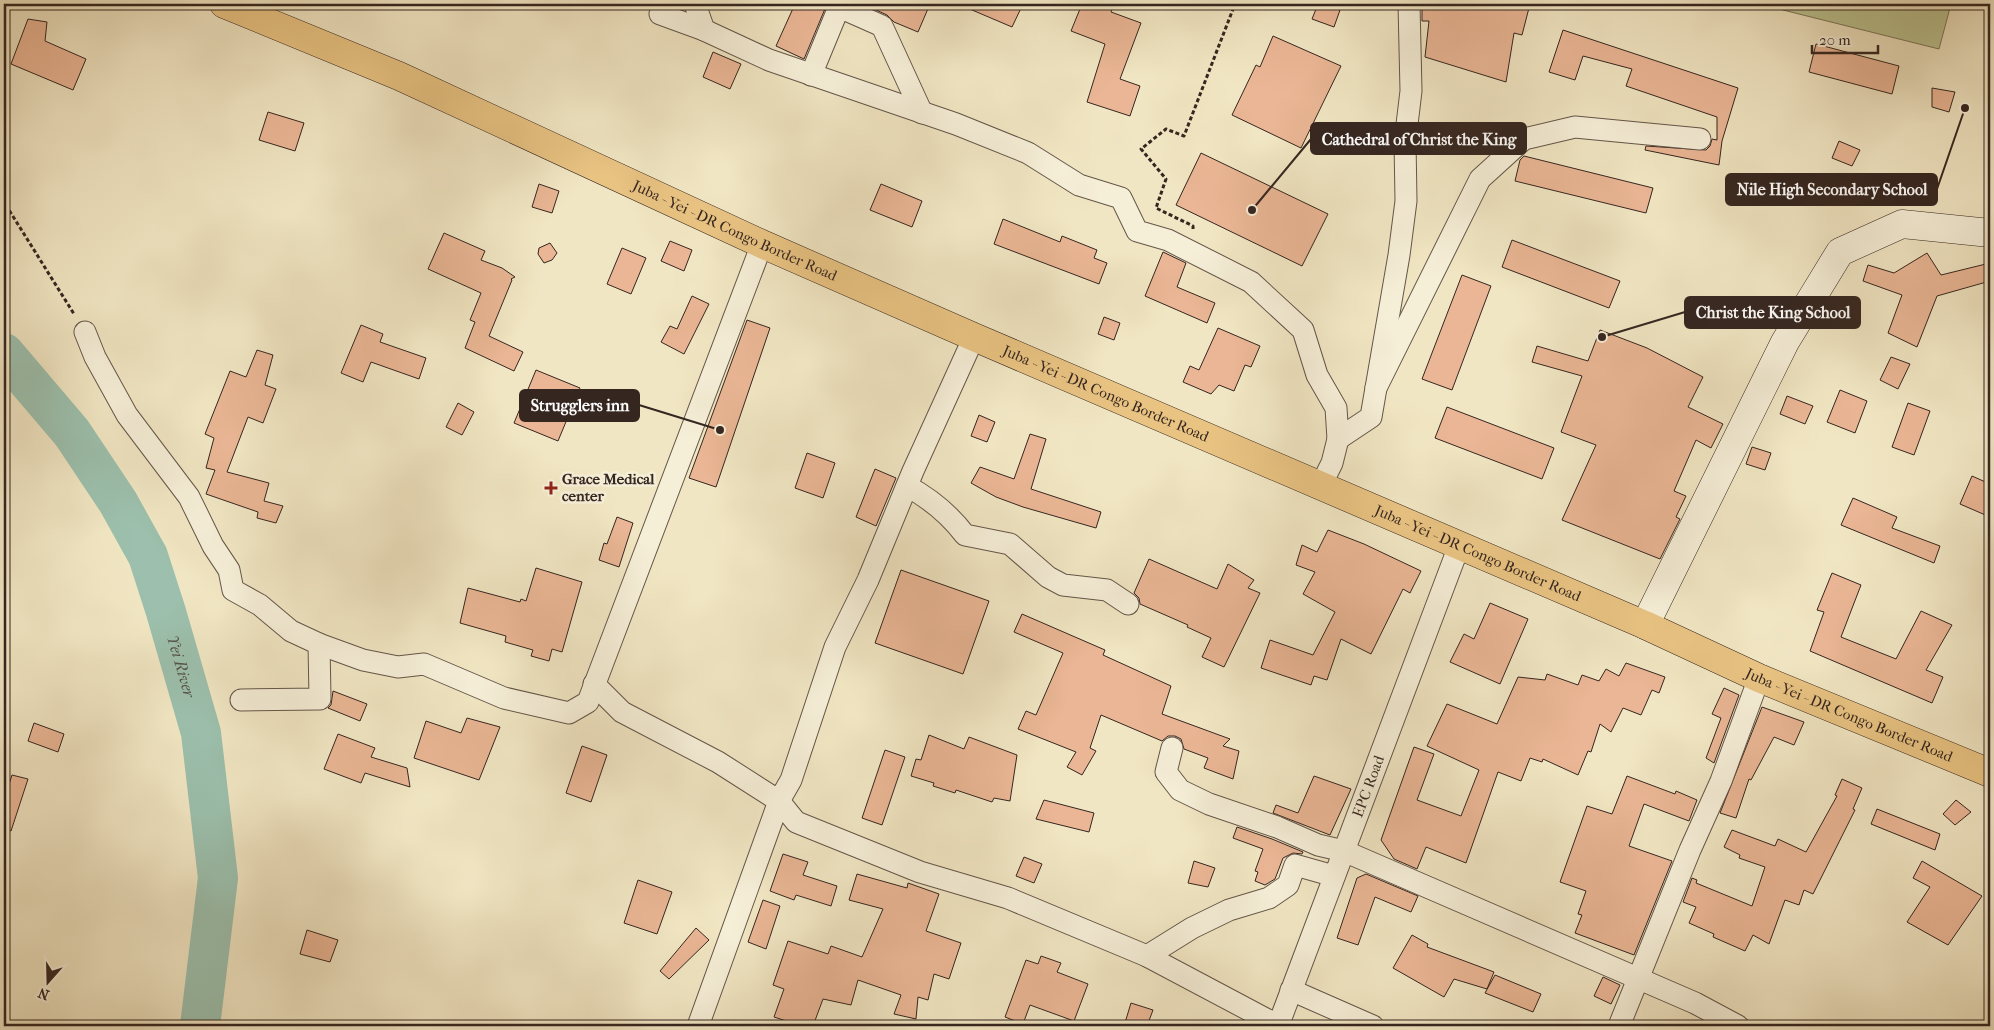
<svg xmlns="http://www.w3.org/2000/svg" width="1994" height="1030" font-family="'IM FELL French Canon',serif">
<rect width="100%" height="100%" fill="#f1e6c3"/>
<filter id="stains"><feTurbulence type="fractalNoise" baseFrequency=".004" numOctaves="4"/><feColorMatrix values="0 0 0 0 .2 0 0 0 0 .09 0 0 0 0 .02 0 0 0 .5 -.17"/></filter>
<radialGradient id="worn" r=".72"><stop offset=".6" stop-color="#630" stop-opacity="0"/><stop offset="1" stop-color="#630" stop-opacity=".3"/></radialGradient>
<polygon fill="#bcc492" stroke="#787559" points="1768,4 1951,4 1939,49 1767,6"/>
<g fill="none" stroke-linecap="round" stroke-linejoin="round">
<path stroke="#9cc0ad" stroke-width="40" id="s1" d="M4,353l68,80 46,69 30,54 18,56 35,121 17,145 -18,148"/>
</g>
<g fill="#eab695" stroke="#352620">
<polygon points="795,4 827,4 804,59 776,46"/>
<polygon points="863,4 930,4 918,32 894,22 887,15"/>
<polygon points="958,4 1023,4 1012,27"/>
<polygon points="1082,4 1114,4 1111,12 1141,23 1120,79 1140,86 1130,116 1087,102 1105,44 1071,31"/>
<polygon points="1318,4 1340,10 1334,27 1312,19"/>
<polygon points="1422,4 1530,4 1522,35 1514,33 1506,82 1425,57 1429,21 1422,21"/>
<polygon points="28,19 47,22 45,41 86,59 73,90 11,64"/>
<polygon points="1563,30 1738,88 1722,141 1719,165 1645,150 1646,146 1706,150 1710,146 1712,139 1717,140 1717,117 1626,86 1632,69 1583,56 1575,80 1549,72"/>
<polygon points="1273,36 1341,66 1301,148 1232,115 1256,65 1260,67"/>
<polygon points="1816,44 1899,66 1892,94 1809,72"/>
<polygon points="713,52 741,64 730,89 703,77"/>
<polygon points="1932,88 1955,92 1949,112 1932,107"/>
<polygon points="268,112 304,123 295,151 259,140"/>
<polygon points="1839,141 1860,150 1852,166 1832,158"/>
<polygon points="1201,153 1328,214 1302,266 1176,205"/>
<polygon points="1524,156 1653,188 1646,213 1515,181 1520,160"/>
<polygon points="539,184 559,191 552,213 532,207"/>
<polygon points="881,184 922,201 912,227 870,210"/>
<polygon points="1003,219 1060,242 1062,236 1097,250 1094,258 1107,263 1099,284 994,244"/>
<polygon points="444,233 485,251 481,260 502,268 515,277 511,279 512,280 489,336 523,352 514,371 465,348 475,322 470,320 481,293 428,269"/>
<polygon points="1512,240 1620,281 1609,308 1502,267"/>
<polygon points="670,241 692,250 684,271 661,261"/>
<polygon points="550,243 557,253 552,260 544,263 538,254 539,248"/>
<polygon points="622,248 646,258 631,294 607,284"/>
<polygon points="1163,252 1186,263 1177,287 1215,303 1207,323 1145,296"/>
<polygon points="1927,253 1941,275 1990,263 1990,281 1937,296 1917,347 1888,333 1902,295 1863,281 1868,265 1894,273"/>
<polygon points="1462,275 1491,286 1452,390 1422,379"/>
<polygon points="692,296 709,304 684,354 661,342 670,326 677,329"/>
<polygon points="1104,317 1120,323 1114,340 1098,334"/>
<polygon points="747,320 770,328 716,487 689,478"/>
<polygon points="361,325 383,334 380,342 426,358 419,379 371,362 363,382 341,373"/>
<polygon points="1218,328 1260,346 1251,367 1245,365 1234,391 1219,385 1211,394 1183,382 1190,366 1199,370"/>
<polygon points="1600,330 1647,348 1703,377 1688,407 1723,424 1711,448 1696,440 1674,491 1686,496 1676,517 1680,519 1660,559 1562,520 1596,445 1561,432 1582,376 1532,362 1537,346 1588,361"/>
<polygon points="257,350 273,355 265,385 276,389 263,423 248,417 227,472 269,483 264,501 283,506 276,523 257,518 258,512 206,494 215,470 206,468 214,438 205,434 230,371 246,377"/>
<polygon points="1891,357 1910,364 1898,389 1880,380"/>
<polygon points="536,370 580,388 558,441 514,423"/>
<polygon points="1840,390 1867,401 1855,433 1827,422"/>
<polygon points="1787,396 1813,406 1805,424 1780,414"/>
<polygon points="458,403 474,412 462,435 446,427"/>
<polygon points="1908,403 1930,411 1914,455 1892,447"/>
<polygon points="1447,407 1554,448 1542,479 1435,438"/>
<polygon points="979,415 995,422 987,442 971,436"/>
<polygon points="1030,434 1046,439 1031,489 1101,512 1096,528 1023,507 996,497 971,483 980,467 1014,479"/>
<polygon points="1752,447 1771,453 1765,470 1746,464"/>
<polygon points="807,453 835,463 823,498 795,488"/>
<polygon points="875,469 896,478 876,526 856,517"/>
<polygon points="1972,476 1990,484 1990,517 1960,504"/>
<polygon points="1853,498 1897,517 1892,528 1940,546 1934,563 1841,525"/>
<polygon points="617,517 633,523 619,567 599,560 604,543 607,544"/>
<polygon points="1328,530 1364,544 1421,571 1410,593 1403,589 1371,654 1341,639 1327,680 1314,676 1311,685 1261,668 1270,640 1313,655 1335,612 1303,594 1315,572 1296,565 1302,545 1317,552"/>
<polygon points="1149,559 1217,589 1228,564 1254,580 1248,588 1260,593 1224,667 1202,657 1211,638 1187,627 1188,625 1140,604 1139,598 1134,593"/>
<polygon points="536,568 582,582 562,652 552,649 549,661 531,656 533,650 505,642 506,636 460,623 468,588 520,602 521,599 526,601"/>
<polygon points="901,570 989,601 963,674 875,643"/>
<polygon points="1832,573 1861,585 1841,637 1896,659 1921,611 1952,625 1926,670 1943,677 1932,703 1810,651 1824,612 1817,610"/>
<polygon points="1490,603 1528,619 1500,684 1450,662 1464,634 1474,639"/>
<polygon points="1022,614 1105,650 1103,655 1171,686 1162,714 1230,739 1223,746 1239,751 1233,779 1204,768 1208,758 1184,749 1181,739 1175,736 1168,736 1162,741 1101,715 1090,748 1096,751 1082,775 1067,767 1076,752 1018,729 1026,711 1036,715 1063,653 1014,632"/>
<polygon points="1626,663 1665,677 1659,693 1652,690 1641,715 1623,708 1611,732 1600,724 1591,752 1588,751 1578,775 1543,759 1542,762 1530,758 1521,781 1498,772 1466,863 1426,847 1417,869 1394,859 1381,840 1414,747 1434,754 1417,800 1461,816 1479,770 1427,746 1447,704 1497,724 1518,677 1545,680 1547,674 1578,685 1582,675 1599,681 1606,669 1619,676"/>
<polygon points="1724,688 1739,695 1714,763 1706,758 1721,718 1712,714"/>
<polygon points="333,691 367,704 360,721 328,708 331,705"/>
<polygon points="1762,707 1804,722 1794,745 1774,737 1751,780 1749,779 1736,818 1720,813"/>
<polygon points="467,718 500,727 479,780 414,758 426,721 461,733"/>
<polygon points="34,723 64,734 58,752 28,741"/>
<polygon points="338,734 375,748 371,757 407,768 410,787 365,773 361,783 324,769"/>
<polygon points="929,735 964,749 969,737 1017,755 1010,801 994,798 992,802 956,790 955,793 933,786 934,783 911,776 916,759 921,760"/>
<polygon points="582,746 607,755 591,802 566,793"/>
<polygon points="885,750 905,757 882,825 862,818"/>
<polygon points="12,775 28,779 11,831 4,829 4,800"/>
<polygon points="1314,776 1351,789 1330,835 1273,813 1276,805 1298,813"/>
<polygon points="1627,776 1675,794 1676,791 1697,800 1689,821 1644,804 1629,846 1672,861 1634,955 1575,933 1582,915 1578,914 1586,891 1560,882 1587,806 1612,814"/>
<polygon points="1842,779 1862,788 1853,809 1855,810 1813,894 1804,890 1799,905 1785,900 1769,944 1753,935 1745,951 1713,937 1714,934 1689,923 1696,907 1683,902 1692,878 1697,880 1696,883 1752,906 1765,867 1739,858 1740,855 1724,847 1732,830 1775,846 1778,839 1806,852 1837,796 1835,795"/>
<polygon points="1044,800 1094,813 1089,832 1036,819"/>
<polygon points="1956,800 1971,812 1955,825 1943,814"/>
<polygon points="1877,809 1940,834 1935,850 1871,824"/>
<polygon points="1237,827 1272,839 1303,852 1302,854 1293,853 1283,858 1275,879 1265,885 1255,881 1258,872 1255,871 1263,849 1233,838"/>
<polygon points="783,854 808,862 803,875 837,886 831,906 796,895 794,900 770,891"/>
<polygon points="1024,857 1042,864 1034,883 1016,876"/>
<polygon points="1194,861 1215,868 1208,887 1188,883"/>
<polygon points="1922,861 1982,896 1948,945 1907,922 1930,887 1913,878"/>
<polygon points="857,874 907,888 908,883 939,894 926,931 961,943 949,979 934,974 928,1000 918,997 916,1019 894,1014 901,995 858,980 851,1005 823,999 813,1026 802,1026 774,1017 784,989 773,985 788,941 828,954 831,946 862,957 883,909 849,900"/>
<polygon points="1366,874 1418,896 1411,912 1375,897 1358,945 1337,938 1357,878"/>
<polygon points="638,880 672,892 657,934 624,923"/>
<polygon points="763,900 780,906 766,949 748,942"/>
<polygon points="696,928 709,940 669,979 660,971"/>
<polygon points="307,930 338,940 330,962 300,954"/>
<polygon points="1412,935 1428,944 1427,947 1494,972 1487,989 1454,979 1444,997 1393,968"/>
<polygon points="1041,956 1061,963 1057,972 1088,984 1074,1021 1030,1005 1023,1024 1005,1017 1026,960 1038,964"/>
<polygon points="1495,975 1541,994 1533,1012 1485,993"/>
<polygon points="1603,977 1620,985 1611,1004 1594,996"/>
<polygon points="1131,1003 1153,1010 1147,1026 1124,1026"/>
</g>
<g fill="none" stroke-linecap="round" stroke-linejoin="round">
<defs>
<g id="street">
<polyline points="695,4 704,30"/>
<polyline points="660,14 704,30 769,60 956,124 1028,153 1079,185 1121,198 1137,231 1168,240 1251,282 1303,330 1317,375 1336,408 1338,439 1332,463 1320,487"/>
<polyline points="811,75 839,7 882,26 922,113"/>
<polyline points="85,332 95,357 127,415 189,497 213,546 229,570 233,590 260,605 291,631 319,644 363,660 398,667 424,664 504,698 569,713 588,702 762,244"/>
<polyline points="1376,388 1480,179 1524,139 1575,127 1700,139"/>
<polyline points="1338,439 1371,417 1399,255 1406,201 1405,141 1411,91 1409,4"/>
<path d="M907,486c24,13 42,28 58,49l45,9 38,33 15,8 44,5 21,14"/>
<polyline points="594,684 622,712 718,762 779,801 791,780 835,647 868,580 913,471 974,337"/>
<polyline points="241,700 320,699 319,644"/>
<polyline points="1172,748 1166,772 1180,790 1209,804 1277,827 1318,845 1344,851 1695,1003 1738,1026"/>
<polyline points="1147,956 1192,928 1229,910 1269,898 1288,885 1295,865 1334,876"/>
<polyline points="1291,990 1373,1026"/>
<polyline points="698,1026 779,801 796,822 920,872 1008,898 1147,956 1279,1026"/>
<path id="s2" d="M1278,1026l181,-480"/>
<polyline points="1619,1026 1690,850 1721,781 1759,678"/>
</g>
<polyline id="secondary" points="1645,625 1785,342 1840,252 1902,224 1990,233"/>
<g id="primary">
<path id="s3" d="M224,4l175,72 363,168 212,93 671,288 114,53 231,95"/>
</g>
</defs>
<use href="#street" stroke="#645649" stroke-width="23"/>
<use href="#secondary" stroke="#352620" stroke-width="29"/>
<use href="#primary" stroke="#352620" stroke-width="29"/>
<g stroke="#352620" stroke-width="3" stroke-dasharray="4 2.5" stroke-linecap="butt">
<polyline points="4,207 9,210 74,314"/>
<polyline points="1193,229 1193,226 1156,208 1166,179 1141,149 1166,129 1184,136 1235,4"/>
</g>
<use href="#street" stroke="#f6efd8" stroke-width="21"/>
<use href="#secondary" stroke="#f6efd8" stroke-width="28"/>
<use href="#primary" stroke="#e8c382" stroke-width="28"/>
</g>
<path fill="#8f2418" stroke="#f6efd8" stroke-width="2" d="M548.5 480.5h5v5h5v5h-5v5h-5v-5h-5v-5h5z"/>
<g text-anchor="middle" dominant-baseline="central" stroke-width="5" stroke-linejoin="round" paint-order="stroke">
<g font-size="15" fill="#352620" stroke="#f6efd8">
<text stroke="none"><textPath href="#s3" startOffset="559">Juba - Yei - DR Congo Border Road</textPath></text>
<text stroke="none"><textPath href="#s3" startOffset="964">Juba - Yei - DR Congo Border Road</textPath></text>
<text stroke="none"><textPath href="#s3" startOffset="1369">Juba - Yei - DR Congo Border Road</textPath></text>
<text stroke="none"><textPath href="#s3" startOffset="1774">Juba - Yei - DR Congo Border Road</textPath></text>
<text stroke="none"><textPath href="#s2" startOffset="256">EPC Road</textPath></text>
</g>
<g font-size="15" font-weight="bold" fill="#352620" stroke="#f6efd8" text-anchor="start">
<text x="562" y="479">Grace Medical<tspan x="562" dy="17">center</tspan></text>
</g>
<g font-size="16" font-style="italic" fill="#54544a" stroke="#f6efd8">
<text stroke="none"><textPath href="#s1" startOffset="365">Yei River</textPath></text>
</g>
</g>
<path fill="none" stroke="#352620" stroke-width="2" d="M1252 210L1311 139M1965 108L1937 189M1602 337L1685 312M720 430L639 405"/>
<g fill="#352620" stroke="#f6efd8" stroke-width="2">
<circle cx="1252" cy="210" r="5"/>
<circle cx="1965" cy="108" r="5"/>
<circle cx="1602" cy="337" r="5"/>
<circle cx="720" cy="430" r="5"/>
</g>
<g fill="#352620" stroke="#352620" stroke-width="2">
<rect x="1311" y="123" width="215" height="31" rx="5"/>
<rect x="1726" y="174" width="211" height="31" rx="5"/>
<rect x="1685" y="297" width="175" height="31" rx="5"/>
<rect x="520" y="390" width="119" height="31" rx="5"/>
</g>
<g font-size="16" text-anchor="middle" font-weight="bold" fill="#fff">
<text x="1419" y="145">Cathedral of Christ the King</text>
<text x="1832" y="195">Nile High Secondary School</text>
<text x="1773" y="318">Christ the King School</text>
<text x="580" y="411">Strugglers inn</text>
</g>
<rect width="1994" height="1030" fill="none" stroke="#f1e6c3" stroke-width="20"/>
<rect x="5" y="5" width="1984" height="1020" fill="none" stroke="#352620" stroke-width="2.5"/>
<rect x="10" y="10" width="1974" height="1010" fill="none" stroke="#352620"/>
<g transform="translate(48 982) rotate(200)" stroke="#f6efd8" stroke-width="4" paint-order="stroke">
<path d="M0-4L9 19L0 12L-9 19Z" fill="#352620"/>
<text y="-8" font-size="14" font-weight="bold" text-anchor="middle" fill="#352620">N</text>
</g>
<path d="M1812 45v8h66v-8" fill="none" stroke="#352620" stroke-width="2.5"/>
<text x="1819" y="45" font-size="15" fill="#352620" stroke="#f6efd8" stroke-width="4" paint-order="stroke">20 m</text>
<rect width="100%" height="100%" filter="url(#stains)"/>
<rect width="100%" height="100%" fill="url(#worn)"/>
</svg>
